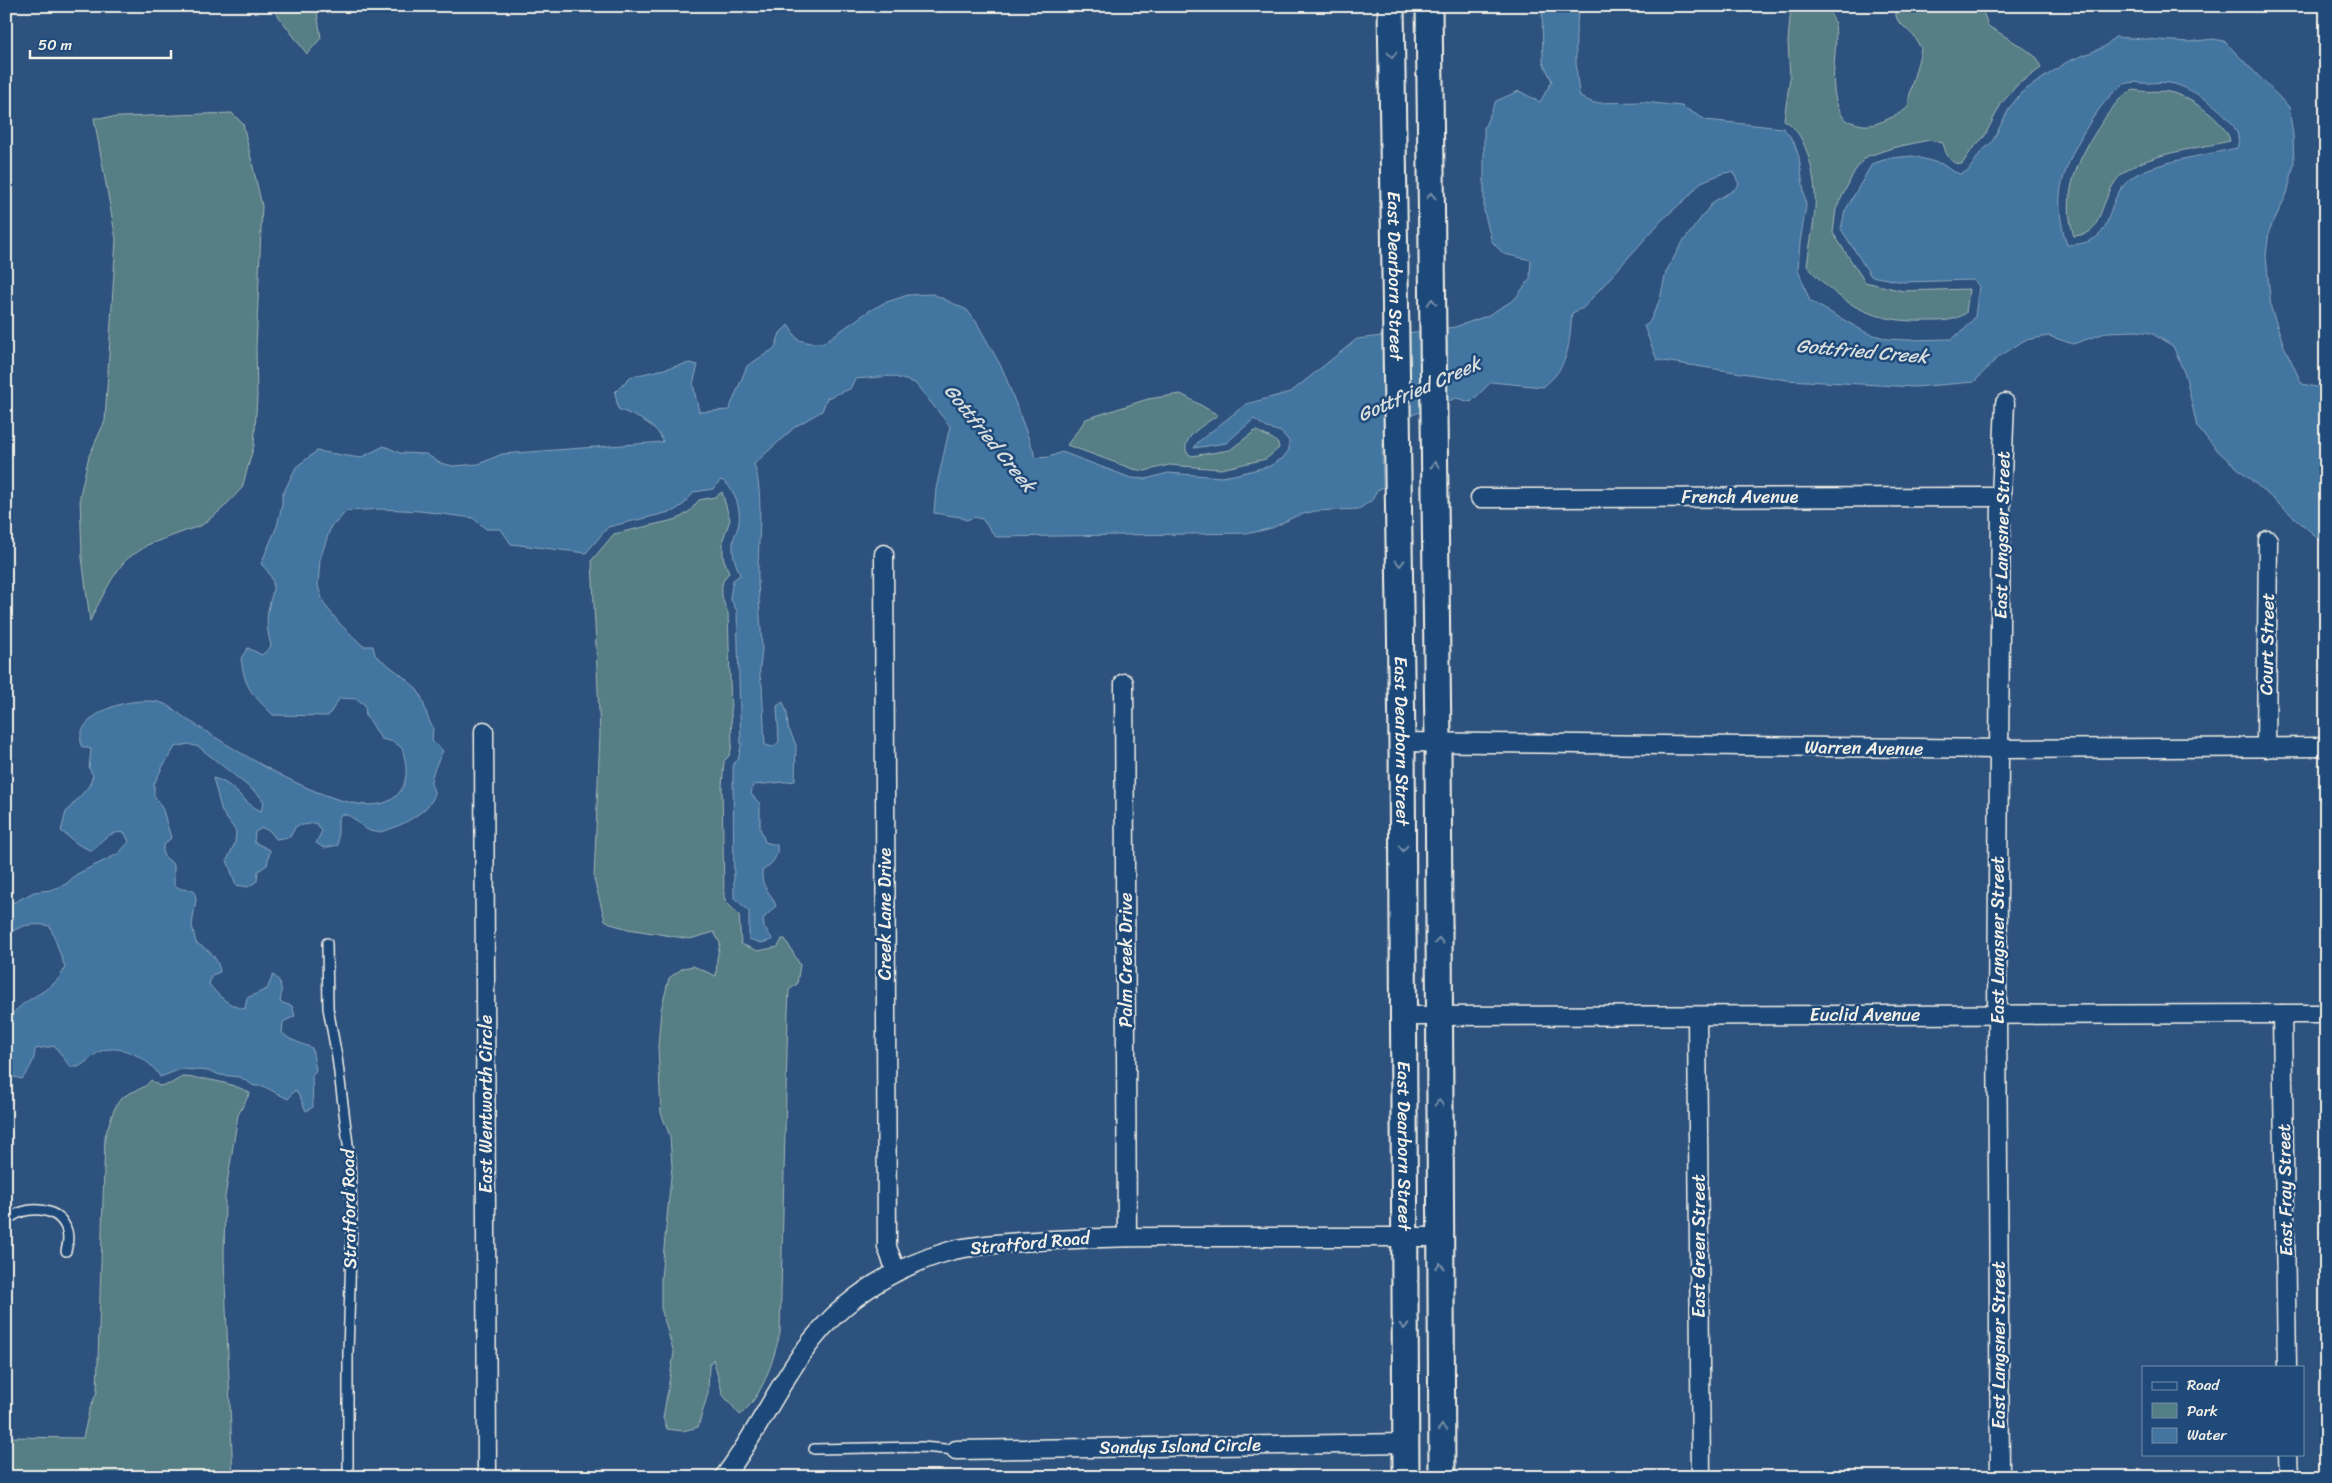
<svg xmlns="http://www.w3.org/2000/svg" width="2332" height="1483" font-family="Sriracha,sans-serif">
<rect width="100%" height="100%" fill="#2e527e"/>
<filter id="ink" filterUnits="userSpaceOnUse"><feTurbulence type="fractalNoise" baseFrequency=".02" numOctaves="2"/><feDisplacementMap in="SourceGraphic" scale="10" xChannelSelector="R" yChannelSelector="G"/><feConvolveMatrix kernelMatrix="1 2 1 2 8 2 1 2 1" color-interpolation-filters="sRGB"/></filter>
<g filter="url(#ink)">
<g fill="#547e85" stroke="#a4b8b6">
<polygon points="271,6 316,6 321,38 307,54"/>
<path d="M1791,6h37c0,7 6,12 7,18 4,34 -11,66 10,96 7,2 16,6 24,5 8,0 34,-12 39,-18 2,-21 9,-38 13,-58l-6,-12 -17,-16 -6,-15h89l7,20 36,22 13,10 4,10 -24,17 -16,19 -17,33 -11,11 -11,16c-12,1 -16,-10 -19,-21l-14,-3 -37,8 -24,8 -5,4 -9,12 -18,37 -3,24 32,49 38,9 66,-2 -3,24c-12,8 -23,8 -37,8 -55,2 -86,-15 -122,-55 2,-19 7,-39 8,-58 2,-25 -7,-76 -31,-88l6,-42 -2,-36z"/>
<path d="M2135,90c11,3 23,0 34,2 20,4 57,29 61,49 -31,7 -78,12 -104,30 -22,14 -24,54 -37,61 -4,3 -10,3 -15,4 -15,-45 8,-85 33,-121 8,-10 15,-22 28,-25z"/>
<path d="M232,113l11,11 19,82 -6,142 1,50 -3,47 -12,43 -20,21 -20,16 -55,20c-6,6 -13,8 -20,14 -12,11 -30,47 -37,62l-8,-64 -2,-62 9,-39 16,-35 11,-182 -22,-121z"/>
<path d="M1181,394l37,21c-11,8 -38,22 -31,38l5,3 38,-6 26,-20c8,7 22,7 23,18l-13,11 -45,10 -52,-4 -24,6 -12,-2 -66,-24 19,-26 62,-20z"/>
<path d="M722,492l8,28 -7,19v18l6,16c-12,10 -7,28 -1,40l4,133 -3,10 -5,5 -2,26 2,110 3,6 12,12 2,29 17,7 20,-4 4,-8h3l15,26 -3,19 -8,6 -1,22 -8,321c-7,28 -17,63 -40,82l-17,-20 -10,-36 -4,6 -1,28 -10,34 -15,4 -16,-2 -4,-11 11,-65 -13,-45v-30l11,-111 -2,-31 -9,-23 -3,-67 3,-36 8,-32 14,-10 10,-2 23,10 1,-17 3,-16 -6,-11 -24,7 -62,-10 -14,-4 -9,-5 -11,-41 6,-145 -8,-174 22,-26 64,-15 12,-8 9,-11 16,-3z"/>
<path d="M182,1077c22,1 49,5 68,16l-12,22 -13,82 -1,61 9,219h-227v-40l77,1 6,-27 8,-19 8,-256c4,-10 8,-30 16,-37 9,-9 23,-8 30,-19l8,6 11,-2z"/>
</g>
<path fill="#4375a0" stroke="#8aa7bd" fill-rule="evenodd" d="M1542,6h40c-10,12 -6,75 -2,91l14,6 50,-1 37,4 25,14 77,8 10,12 6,17 7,49 -6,36 -2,28 12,31 57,32 21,6 19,1 44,-1 14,-10 10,-12 4,-31 -6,-6 -70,2 -32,-6 -30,-47 4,-18 27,-47 18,-6 23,-2 29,8 10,7 8,3 8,-3 13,-19 11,-10 18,-35 12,-15 45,-30 37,-15 11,-10 74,5 24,-3 11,2 65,66 4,28 1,29 -7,30 -18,37 -3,25 5,52 13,38 18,38 24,5v156l-107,-93 -22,-25 -11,-50 -13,-31 -22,-13 -14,-2 -29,1 -35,12 -24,-8 -24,4 -28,18 -23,24 -59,5 -128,-7 -130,-20 -13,-34 6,-5 10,-22 6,-27 14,-26 33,-44 21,-12 5,-6 -6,-12 -9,1 -23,9 -12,14 -27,24 -79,88 -11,5c-3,31 -2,53 -29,74l-52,-5 -20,20 -15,-4 -62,24 -9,10 -3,19 1,36 -6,4 -5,9 -13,9 -44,2 -19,5 -24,12 -21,5 -255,4 -14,-18 -7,-2 -9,3 -6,-3 -26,-4 2,-24 14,-63 -35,-43 -23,-7 -37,3 -5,10 -23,9 -5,13 -26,15 -42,38c11,31 3,84 4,118 1,22 3,43 4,65 0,13 -5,25 0,38l3,60 8,2 6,-5 -2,-36 6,-4 4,11 1,14 8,18 -1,36 -42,4 -2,9 9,10v24l5,14 12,3c2,12 -5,19 -15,26 -1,19 9,20 14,35l-13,13 1,8 9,13 -12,3 -12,-4v-28l-15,-13 -1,-134 5,-4 3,-14 -4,-135 -7,-13 3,-18 7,-5c-4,-11 -8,-19 -7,-31 0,-8 6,-15 6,-23 2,-13 -6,-36 -18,-41l-8,9 -19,3 -10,12 -10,7 -66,16 -22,26 -75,-9 -10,-15h-15l-13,-11 -53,-7 -37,-2 -37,2 -8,10 -7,5 -11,33 -2,27 6,18 16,20 23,22h10l2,9c11,9 35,25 43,36 7,10 8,28 15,36l-1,14 11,10c-4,7 -13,26 -12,33 1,3 4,7 3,11 -2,16 -45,39 -60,37 -14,-2 -18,-18 -33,-18l-3,6v25l-14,3 -8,-5 6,-12 -6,-8 -20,3 -6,11 -14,2 -6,-8 -8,-3 -7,4 -1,10 16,8 -3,15 -9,6 -1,10 -9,6 -12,-2 -9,-25 8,-17 1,-12 -14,-19 -9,-34c21,4 30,26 48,33l3,-9 -5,-7 -60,-48 -11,-3 -13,3 -12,19 -9,18v11l9,15 8,28 -8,8v9l11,10v20l7,4 13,1 2,9 -4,26 4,18c13,7 22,14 24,29l-8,3 -3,9c10,13 20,22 36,25l2,-11 20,-9 6,-14c10,6 9,17 7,27l12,4 3,10 -12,6 -1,11 8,6 22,9 4,22 -4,6 1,31 -7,4c-4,-8 -5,-15 -11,-21l-7,9 -25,-13h-9l-14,-9 -20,-2 -10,-4 -29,-2 -21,8c-10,-18 -38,-34 -59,-26 -7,3 -15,12 -23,16h-8l-15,-21 -20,3c0,12 -6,21 -13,30l-12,-3 -4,-6c0,-13 -3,-31 0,-43 8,-30 50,-32 59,-60l-15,-41c-17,-3 -31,-2 -44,11v-34l9,-1 19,-10 17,-2 15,-6 11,-10 41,-20 11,-12 -4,-9c-15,-3 -24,8 -33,18l-13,-6 -18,-14 5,-19 23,-26 4,-11 -4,-7 2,-19 -10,-3c0,-5 -1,-10 1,-15 11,-24 55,-35 80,-28 10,3 20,14 29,19 37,23 165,109 204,75 15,-13 12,-33 7,-49l-8,-6 -13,-3 -10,-17 -5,-5 -1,-12 -8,-6 -17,-1 -12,18 -55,-1c-21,-22 -28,-25 -32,-57l7,-10 14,7 9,-9c-3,-12 -5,-22 -3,-35 4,-22 12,-28 -7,-47l16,-38 5,-21v-9l14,-29 21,-16 43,7 24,-12 16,7 26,1 14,9 13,3 26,-2 23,-10 161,-12c-5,-18 -29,-26 -45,-33l-3,-17 15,-15 60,-14 8,2 -5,19 6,28 30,-2 18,-44 28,-18 5,-15 8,-8 10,15 13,3h12l46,-32 15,-8 24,-8 25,-1 34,16 10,13 26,47 33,88 13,-1 13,-5 69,26 15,1 22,-6 53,4 13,-2 36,-9 13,-8 6,-8v-9l-8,-9 -14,-4 -13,-9 -28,24 -32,5 4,-6 48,-38 45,-12 66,-53 98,-12 32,-11 28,-17 15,-20 1,-19 -27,-6 -10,-10 -3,-5 -7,-28v-83l12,-27 23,-10 21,11 12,-21 -9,-19zM2135,82c12,3 23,-1 35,1 23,4 78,39 67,65 -25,6 -90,15 -107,31 -32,28 -8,64 -63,66 -5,-16 -8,-32 -7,-49 2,-33 35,-90 61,-110 3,-3 9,-3 14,-4z"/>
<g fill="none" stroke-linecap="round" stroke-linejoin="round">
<defs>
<g id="service">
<polyline points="327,943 328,1008 337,1057 350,1160 352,1216 348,1354 348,1477"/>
<path d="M6,1221c26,-23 72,-10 60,30"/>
<polyline points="814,1449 922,1447 956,1450"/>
</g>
<g id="minor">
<polyline points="1480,498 2001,497"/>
<polyline points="884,554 887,1247 896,1271"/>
<polyline points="1124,683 1127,1237"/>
<polyline points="484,731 487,1477"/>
<polyline points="1402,742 1999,749 2326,747"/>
<polyline points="2266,748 2268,540"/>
<polyline points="2282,1014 2287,1367"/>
<polyline points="1403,1016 2326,1014"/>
<polyline points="1697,1016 1701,1477"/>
<polyline points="956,1450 1405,1443"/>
<polyline points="2288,1454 2289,1477"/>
<path d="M724,1477c43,-56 66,-125 121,-171 31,-26 66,-44 105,-55 22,-6 47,-7 70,-9 46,-3 93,-5 140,-5 93,0 187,0 280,0"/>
<polyline points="2000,1477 1997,1015 2001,497 2005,403"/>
</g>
<g id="secondary">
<path id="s1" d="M1391,6l11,736 4,735"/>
<polyline points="1429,6 1438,742 1442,1477"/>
</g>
</defs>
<use href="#service" stroke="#f4f1e8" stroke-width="12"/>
<use href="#minor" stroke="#f4f1e8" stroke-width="21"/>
<use href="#secondary" stroke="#f4f1e8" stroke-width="29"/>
<use href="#service" stroke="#1f4a7a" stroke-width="9"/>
<use href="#minor" stroke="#1f4a7a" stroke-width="18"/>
<use href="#secondary" stroke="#1f4a7a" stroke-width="25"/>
</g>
<defs><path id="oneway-chevron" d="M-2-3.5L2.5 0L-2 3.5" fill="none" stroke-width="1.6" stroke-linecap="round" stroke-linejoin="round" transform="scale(1.25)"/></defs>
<g stroke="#748da6">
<use href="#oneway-chevron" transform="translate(1392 55) rotate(89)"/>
<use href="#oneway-chevron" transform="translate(1431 196) rotate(-91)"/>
<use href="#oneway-chevron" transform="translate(1432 302) rotate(-91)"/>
<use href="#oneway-chevron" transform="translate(1435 465) rotate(-91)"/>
<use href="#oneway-chevron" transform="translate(1400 563) rotate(89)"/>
<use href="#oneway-chevron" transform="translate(1403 848) rotate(90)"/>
<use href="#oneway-chevron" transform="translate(1439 941) rotate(-90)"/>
<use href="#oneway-chevron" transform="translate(1439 1103) rotate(-90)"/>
<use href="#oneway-chevron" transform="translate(1440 1266) rotate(-90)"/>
<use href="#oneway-chevron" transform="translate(1404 1326) rotate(89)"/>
<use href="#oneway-chevron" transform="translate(1442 1428) rotate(-90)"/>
</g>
</g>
<g text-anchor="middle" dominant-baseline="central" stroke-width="5" stroke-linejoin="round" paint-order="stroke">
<g font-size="18" fill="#f4f1e8" stroke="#1f4a7a">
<text stroke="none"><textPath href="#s1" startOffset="270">East Dearborn Street</textPath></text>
<text x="1740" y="497">French Avenue</text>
<text transform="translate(2002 535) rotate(-89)">East Langsner Street</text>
<text transform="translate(2267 644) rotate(-89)">Court Street</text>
<text stroke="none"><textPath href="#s1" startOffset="735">East Dearborn Street</textPath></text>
<text transform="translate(1864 748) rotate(1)">Warren Avenue</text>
<text transform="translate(885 914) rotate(-90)">Creek Lane Drive</text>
<text transform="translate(1998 940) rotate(-90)">East Langsner Street</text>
<text transform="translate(1126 960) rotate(-90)">Palm Creek Drive</text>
<text x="1865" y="1015">Euclid Avenue</text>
<text transform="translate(486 1104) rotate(-90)">East Wentworth Circle</text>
<text stroke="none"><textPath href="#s1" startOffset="1140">East Dearborn Street</textPath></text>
<text transform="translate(2285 1190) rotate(-91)">East Fray Street</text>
<text transform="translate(349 1209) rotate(-91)">Stratford Road</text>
<text transform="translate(1030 1243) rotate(-5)">Stratford Road</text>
<text transform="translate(1699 1246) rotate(-90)">East Green Street</text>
<text transform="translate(1999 1345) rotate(-90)">East Langsner Street</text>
<text transform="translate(1180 1446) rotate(-1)">Sandys Island Circle</text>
</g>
<g font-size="19" font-style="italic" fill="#d9dedd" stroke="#1f4a7a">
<text transform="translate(1862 351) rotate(5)">Gottfried Creek</text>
<text transform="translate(1419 389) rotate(-24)">Gottfried Creek</text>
<text transform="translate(990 438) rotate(51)">Gottfried Creek</text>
</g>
</g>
<rect width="2332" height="1483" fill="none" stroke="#1f4a7a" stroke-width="25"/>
<rect x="12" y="12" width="2307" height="1458" fill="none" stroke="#f4f1e8" stroke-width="2" filter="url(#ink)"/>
<rect x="2142" y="1366" width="162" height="90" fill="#1f4a7a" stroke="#748da6"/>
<rect x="2152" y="1382" width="25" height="8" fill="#1f4a7a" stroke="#748da6"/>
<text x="2187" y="1390" font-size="15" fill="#f4f1e8">Road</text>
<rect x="2152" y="1403" width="25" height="15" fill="#547e85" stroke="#748da6"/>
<text x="2187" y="1416" font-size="15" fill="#f4f1e8">Park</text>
<rect x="2152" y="1428" width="25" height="15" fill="#4375a0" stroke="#748da6"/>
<text x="2187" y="1440" font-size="15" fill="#f4f1e8">Water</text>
<path d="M30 50v8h141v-8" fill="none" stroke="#f4f1e8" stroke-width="2.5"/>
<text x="38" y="50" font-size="15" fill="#f4f1e8" stroke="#1f4a7a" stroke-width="4" paint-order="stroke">50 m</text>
</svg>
